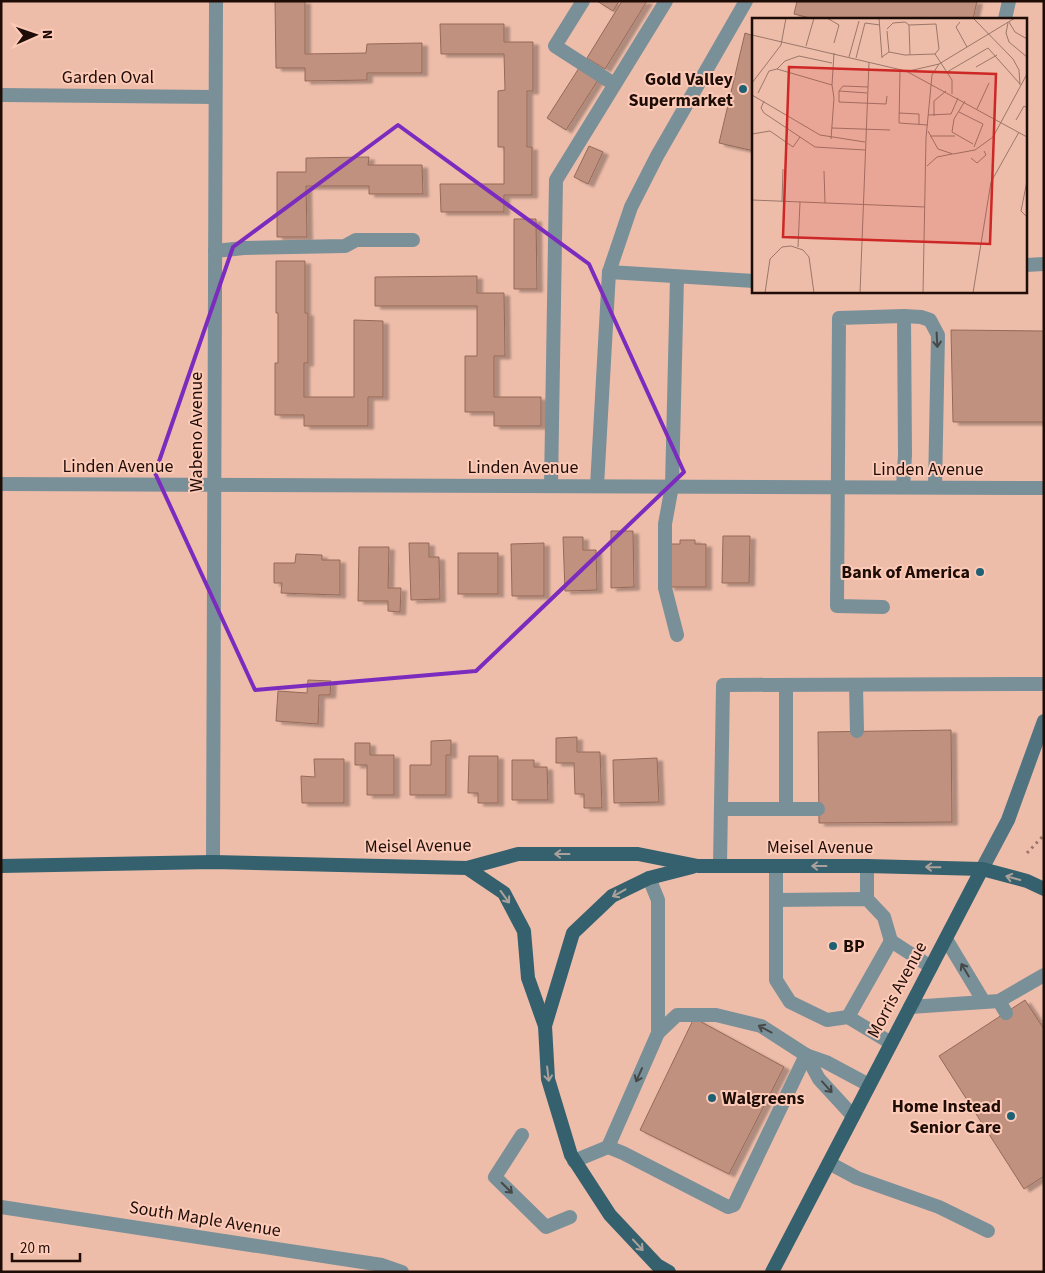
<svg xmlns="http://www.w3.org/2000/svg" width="1045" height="1273" font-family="'Source Sans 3',sans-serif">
<defs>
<filter id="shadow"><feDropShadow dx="5.5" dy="3" stdDeviation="1" flood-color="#0004"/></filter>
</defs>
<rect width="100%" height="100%" fill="#eebdaa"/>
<g fill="#c0917f" stroke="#956958" filter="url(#shadow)">
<polygon points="275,1 305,1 305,54 366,53 367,44 422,43 422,73 367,73 367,80 305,81 305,68 276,68"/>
<polygon points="597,1 619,1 613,11"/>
<polygon points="622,1 647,1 605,69 587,58"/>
<polygon points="797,1 977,1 973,19 814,19 794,14"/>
<polygon points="440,24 504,24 504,42 533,42 533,91 527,91 527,147 532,147 532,195 504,195 504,212 441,212 440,184 504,184 504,147 498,147 498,91 505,90 504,54 441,54"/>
<polygon points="745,33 754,36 754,151 719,143"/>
<polygon points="579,68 598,80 566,130 547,118"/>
<polygon points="589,146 603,152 588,184 574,177"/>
<polygon points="369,157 368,165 422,165 423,194 369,194 369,186 306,186 307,237 277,237 277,172 306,172 306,158"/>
<polygon points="514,219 536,219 537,289 514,289"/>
<polygon points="276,261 305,261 305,313 308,313 308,363 304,363 304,397 354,397 354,320 383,321 383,397 368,397 368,426 304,426 304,415 275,415 275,363 278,363 278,313 276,313"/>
<polygon points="477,276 477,293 504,293 505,356 494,356 494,397 541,397 541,426 494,426 494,412 465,412 465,356 477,356 477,306 375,306 375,277"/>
<polygon points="951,330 1044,331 1044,422 953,422"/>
<polygon points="611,531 633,531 634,587 611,588"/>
<polygon points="723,536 750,536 749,583 722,583"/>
<polygon points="563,537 583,537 583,550 596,550 597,590 565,591"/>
<polygon points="680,540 695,540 695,544 706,544 706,587 669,587 669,544 680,544"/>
<polygon points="409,543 429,543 429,557 439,557 440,599 411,600"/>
<polygon points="544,543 544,596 512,596 511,544"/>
<polygon points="359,547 389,547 388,588 401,588 400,612 388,611 388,601 358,601"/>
<rect x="458" y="553" width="40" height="41"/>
<polygon points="296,554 322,555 322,560 340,560 340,595 281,593 282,583 274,583 274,563 295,563"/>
<polygon points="308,680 331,681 330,695 319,695 318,724 276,721 278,691 307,693"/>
<polygon points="951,730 952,822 819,823 818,732"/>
<polygon points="577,737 577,752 600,752 602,808 584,808 584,794 575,794 574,763 556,763 556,738"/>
<polygon points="451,740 451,755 446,755 446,795 410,795 410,765 431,765 431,741"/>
<polygon points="355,743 370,743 370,755 394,755 394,795 367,795 367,765 355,765"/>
<polygon points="469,756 498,756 498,803 478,803 478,793 468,793"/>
<polygon points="657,758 659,802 614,803 613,760"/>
<polygon points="314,759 344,759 344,803 302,803 301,776 315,777"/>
<polygon points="512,760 534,760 534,767 547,767 548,800 512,800"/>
<polygon points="1025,1000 1044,1029 1044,1176 1024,1189 939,1056"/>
<polygon points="694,1018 784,1067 729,1174 640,1130"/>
</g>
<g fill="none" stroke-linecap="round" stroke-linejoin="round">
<polyline stroke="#9b7669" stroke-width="3" stroke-dasharray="2.5 4" stroke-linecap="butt" points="1027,853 1044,835"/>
<g stroke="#7a9098" stroke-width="14">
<polyline points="583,1 555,46 614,84"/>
<polyline points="1005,19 1009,1"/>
<polyline points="215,251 244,248 345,246 356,240 413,240"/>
<polyline points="1026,265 1044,264"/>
<polyline points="609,272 754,281"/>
<polyline points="904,316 921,317 930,320 938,335 935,487"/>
<polyline points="551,486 556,180 666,1"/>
<polyline points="597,486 609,272 631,207 657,156 746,1"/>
<path d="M883,607l-46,-1c0,-96 1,-192 2,-288l65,-2 1,139 -2,32"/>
<polyline points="677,635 665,588 665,524 672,486 677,277"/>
<polyline points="856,685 857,731"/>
<polyline points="721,809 786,809 786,685"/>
<polyline points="786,809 818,809"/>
<polyline points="720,866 723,685 1044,684"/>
<polyline points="776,866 776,980 790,1002 827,1020 848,1017 891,1043"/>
<polyline points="867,866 867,899"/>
<polyline points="649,878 658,900 658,1033"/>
<polyline points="776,900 867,899 884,917 891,941 931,967"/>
<polyline points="946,939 984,1002"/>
<polyline points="999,1001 1006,1013"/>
<polyline points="910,1007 999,1001 1044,975"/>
<polyline points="848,1017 891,941"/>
<polyline points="806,1055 819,1079 853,1116"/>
<polyline points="522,1135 495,1177 546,1227 570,1217"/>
<polyline points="608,1147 658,1033 677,1015 716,1015 761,1026 806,1055 826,1062 869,1085"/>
<polyline points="574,1161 608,1147 623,1153 728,1207 734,1205 806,1055"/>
<polyline points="829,1163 857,1178 939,1207 988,1231"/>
</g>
<g stroke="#7a9098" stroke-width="14">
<polyline points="1,95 215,97"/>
<polyline points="1,484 1044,488"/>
<polyline points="213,862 216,1"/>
<polyline points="1,1207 382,1265 402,1272"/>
</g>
<polyline stroke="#527480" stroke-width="14" points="982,869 1008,820 1044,721"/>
<g stroke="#35606e" stroke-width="14">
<polyline points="1,866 213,862 467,868 518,854 638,854 698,866 867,866 982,869 1027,881 1044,889"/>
<polyline points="467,868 504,893 524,931 528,978 545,1026"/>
<polyline points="669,1272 657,1265 610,1215 571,1155 548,1079 545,1026 573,933 612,896 649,878 692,867"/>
<polyline points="772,1272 982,869"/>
</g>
</g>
<defs><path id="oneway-shaft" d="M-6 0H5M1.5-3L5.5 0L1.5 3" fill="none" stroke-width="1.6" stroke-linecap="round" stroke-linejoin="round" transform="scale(1.25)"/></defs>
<g stroke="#474848">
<use href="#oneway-shaft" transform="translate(937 340) rotate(87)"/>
<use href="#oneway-shaft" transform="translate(965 970) rotate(-121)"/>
<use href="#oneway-shaft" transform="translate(765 1029) rotate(-152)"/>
<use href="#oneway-shaft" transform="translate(639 1075) rotate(114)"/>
<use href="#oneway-shaft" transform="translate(827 1087) rotate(48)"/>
<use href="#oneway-shaft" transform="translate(507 1188) rotate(45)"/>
</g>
<g stroke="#aca09a">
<use href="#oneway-shaft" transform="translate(562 854) rotate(-180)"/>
<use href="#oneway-shaft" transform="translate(819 866) rotate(180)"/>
<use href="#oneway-shaft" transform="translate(933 867) rotate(-179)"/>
<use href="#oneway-shaft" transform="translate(1013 878) rotate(-165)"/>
<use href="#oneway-shaft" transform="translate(619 893) rotate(151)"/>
<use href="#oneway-shaft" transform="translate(505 897) rotate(54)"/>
<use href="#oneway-shaft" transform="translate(548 1074) rotate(83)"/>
<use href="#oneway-shaft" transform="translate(638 1245) rotate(47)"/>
</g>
<path fill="none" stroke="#7b2cbf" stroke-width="4" stroke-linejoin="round" d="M398,125l191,139 95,208 -208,199 -221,19 -100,-217 78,-226z"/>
<g fill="#1e6074" stroke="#fccab7" stroke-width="2">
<circle cx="743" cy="89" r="5"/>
<circle cx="980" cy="572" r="5"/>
<circle cx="833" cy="946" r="5"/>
<circle cx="712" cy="1098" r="5"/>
<circle cx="1011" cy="1116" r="5"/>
</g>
<g text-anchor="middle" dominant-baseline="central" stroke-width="4" stroke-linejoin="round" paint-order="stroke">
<g font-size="18" fill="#1e0d07" stroke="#fccab7">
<text x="108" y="77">Garden Oval</text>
<text transform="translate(196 432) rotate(-90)">Wabeno Avenue</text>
<text x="118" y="466">Linden Avenue</text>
<text x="523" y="467">Linden Avenue</text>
<text x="928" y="469">Linden Avenue</text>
<text transform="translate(418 846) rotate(-1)">Meisel Avenue</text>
<text x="820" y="847">Meisel Avenue</text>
<text transform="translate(897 990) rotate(-62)">Morris Avenue</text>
<text transform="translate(205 1219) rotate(9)">South Maple Avenue</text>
</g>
<g font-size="18" font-weight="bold" fill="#1e0d07" stroke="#fccab7" text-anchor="end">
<text x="733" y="79">Gold Valley<tspan x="733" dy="21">Supermarket</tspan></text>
<text x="970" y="572">Bank of America</text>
<text x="843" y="946" text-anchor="start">BP</text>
<text x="722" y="1098" text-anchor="start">Walgreens</text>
<text x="1001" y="1106">Home Instead<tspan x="1001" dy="21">Senior Care</tspan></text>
</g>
</g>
<g transform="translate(752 18)">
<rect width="275" height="275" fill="#eebdaa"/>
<path fill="none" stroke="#9b7769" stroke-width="1" d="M75,0l12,7 -5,18M127,0l3,40M221,0l40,41 6,11 1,15M208,4l-4,5 11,20M257,4l6,10 12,7M256,5l-2,10 3,9 18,15M135,11l6,-6 12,-1 4,3M135,13l2,21M0,17l154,36 121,66M54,28l8,-28M158,37l-1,-30 27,-1 3,25 -4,5M97,39l10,-36M130,39l7,-5 16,3 30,-1 17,26v14M104,40l9,-35 15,2M80,45l-33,-7 -14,5 -8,8 55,16 2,-32M224,49l21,-12M148,52l-1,53 29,2M157,53l30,-7M195,54l41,-24 32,36M0,65l29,-38 5,-27M87,73l4,-5 25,1M6,75l11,-22 8,-2M115,75l-28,-2v11l47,2 1,-8M0,77l68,40 45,7M12,83l-3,7 3,5 51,34 50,3M213,83l-11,18 -2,13 21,12M225,91l12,-26M207,94l24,12 -9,23M147,95l20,1v10M176,97l23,-1 7,-16M182,98v-15l12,-10M264,102l8,-14 3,2M80,110l58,2M176,113l10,18 15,5 22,-4 18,-13 34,-63M0,116l18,-3 23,16 7,-10M178,118h25M79,121l3,-41 -2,-13M219,140l6,5 9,-8 -2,-4M175,148l10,-9 15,-3M72,153l1,32M275,163l-6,30 6,6M0,182l173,7M30,184l1,-33M46,229l2,-45M13,275l5,-34 12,-12 9,-1 12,4 6,7 5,36M108,275l9,-231M171,275l3,-155 6,-63 7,-11 76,-46M221,275l18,-111 28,-50"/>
<path fill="#cd2726" fill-opacity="0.15" stroke="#cd2726" stroke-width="2.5" d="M37,49l207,7 -6,170 -207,-7z"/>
<rect width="275" height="275" fill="none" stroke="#1e0d07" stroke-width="2.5"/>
</g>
<rect width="1045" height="1273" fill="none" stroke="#1e0d07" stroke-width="5"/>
<g transform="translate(35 35) rotate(88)" stroke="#fccab7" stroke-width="4" paint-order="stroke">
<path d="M0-4L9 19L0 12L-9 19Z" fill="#1e0d07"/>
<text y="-8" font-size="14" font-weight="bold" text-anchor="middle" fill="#1e0d07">N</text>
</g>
<path d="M12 1253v8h68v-8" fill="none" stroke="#1e0d07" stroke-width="2.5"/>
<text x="20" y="1253" font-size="15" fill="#1e0d07" stroke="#fccab7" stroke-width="4" paint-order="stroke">20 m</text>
</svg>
